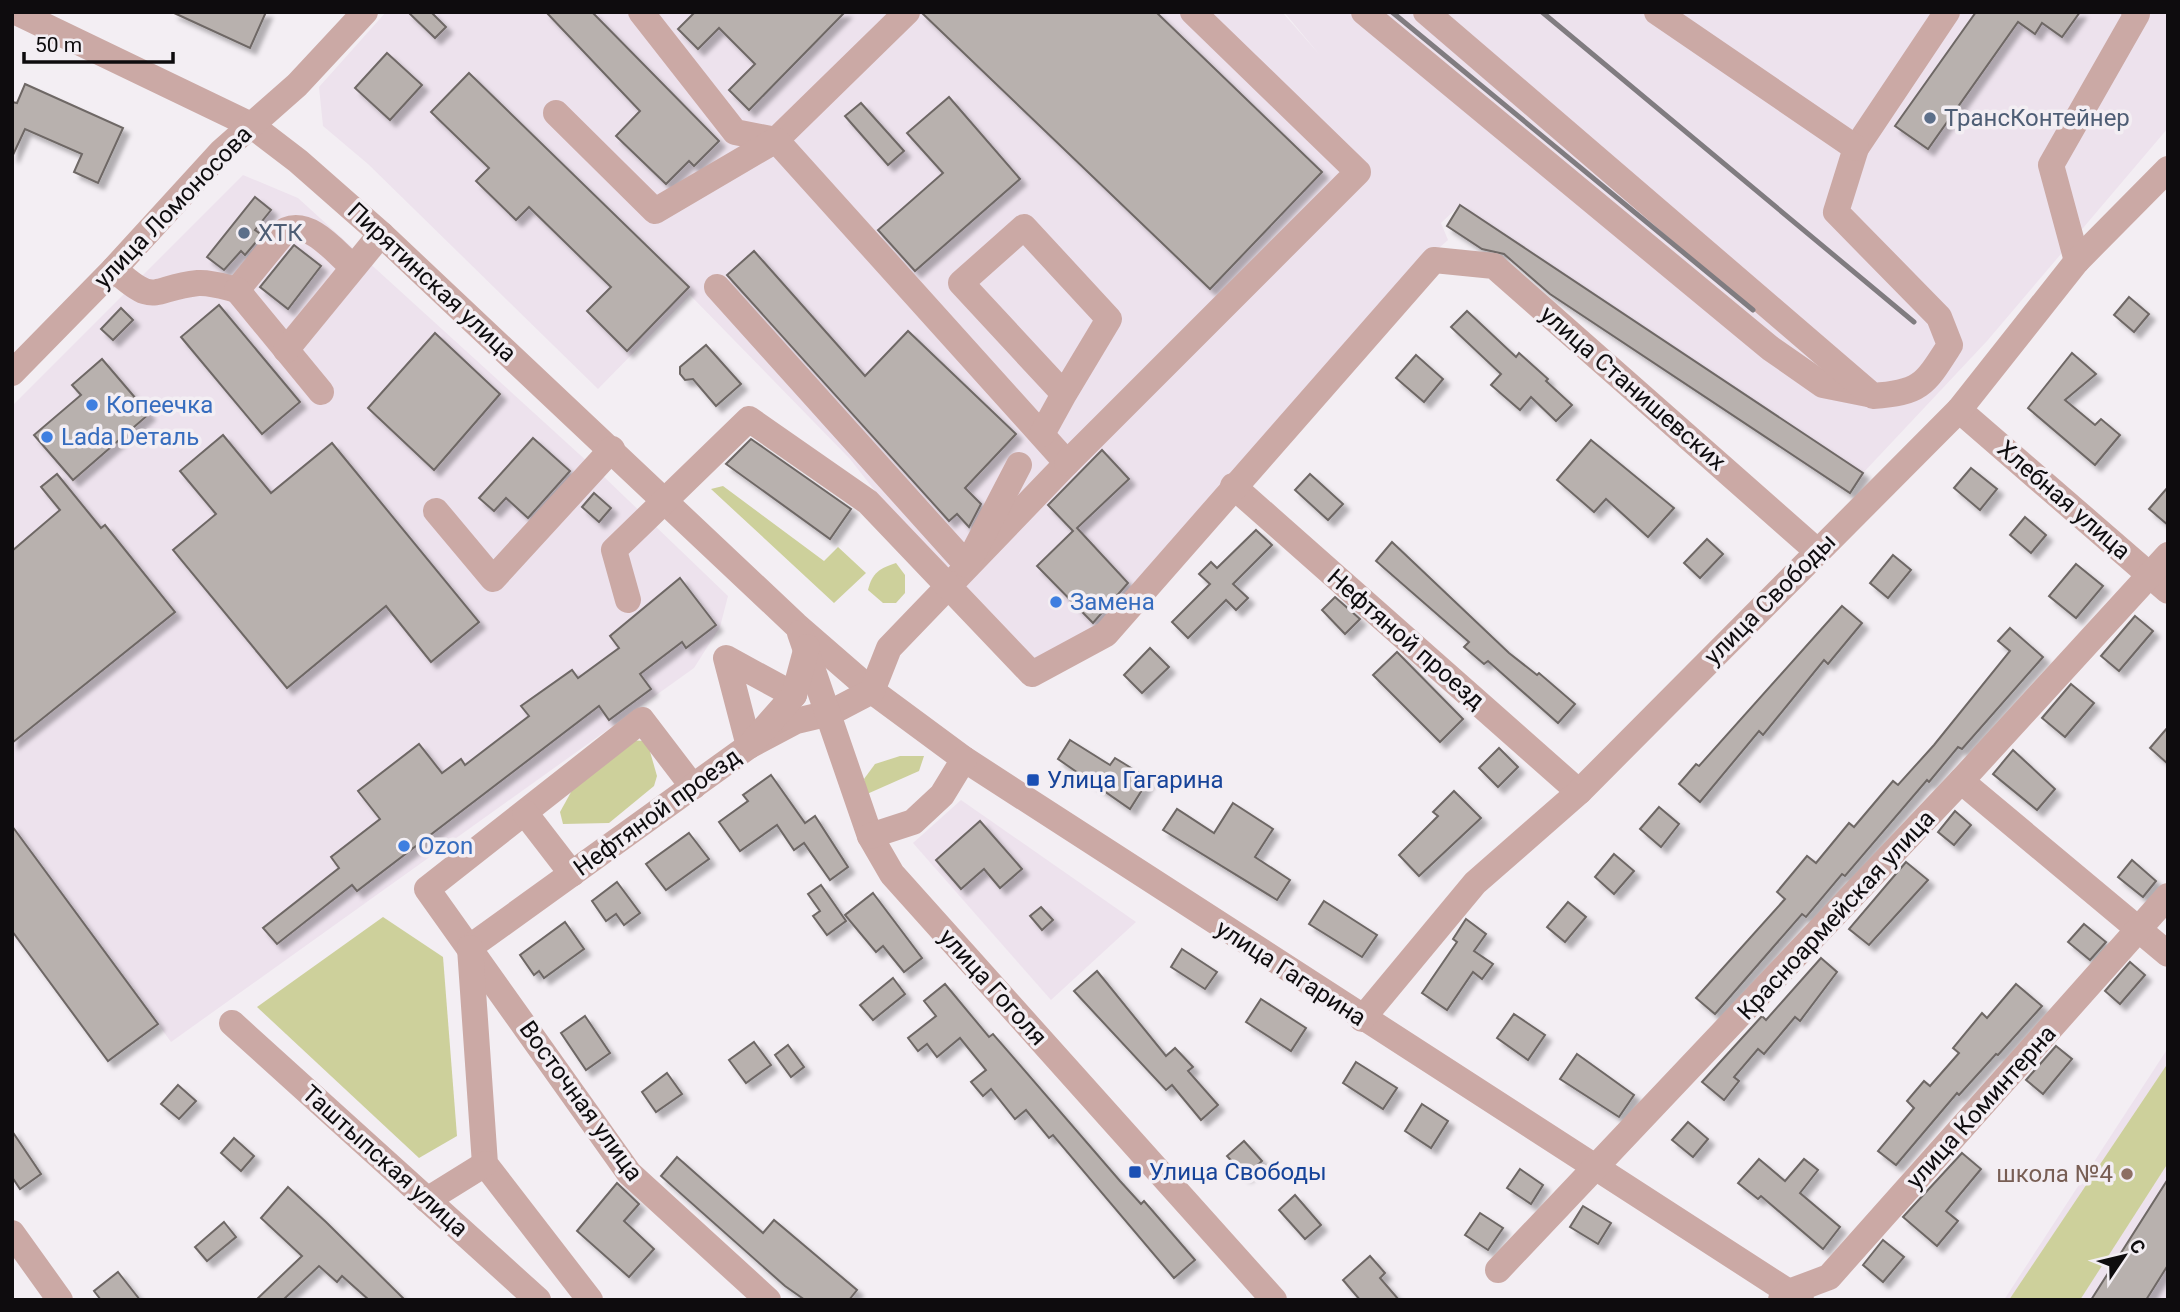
<svg xmlns="http://www.w3.org/2000/svg" width="2180" height="1312" font-family="Roboto,sans-serif">
<defs>
<filter id="shadow"><feDropShadow dx="6" dy="6" stdDeviation="2" flood-color="#0004"/></filter>
</defs>
<rect width="100%" height="100%" fill="#f3eef3"/>
<g fill="#ede2ed">
<polygon points="386,12 1282,12 1319,54 1284,12 2168,12 2168,128 1987,341 1863,473 1460,205 1441,223 1448,240 1397,285 1101,629 1034,667 922,551 850,459 690,295 598,389 368,164 323,126 319,87"/>
<polygon points="243,175 298,198 601,474 728,596 720,627 694,668 171,1042 158,1024 108,1061 12,933 12,406"/>
<polygon points="961,800 1136,922 1051,1000 913,843"/>
<polygon points="2168,1048 2168,1300 2004,1300"/>
</g>
<g fill="#cdd09b">
<polygon points="723,486 824,561 838,547 866,573 834,603 711,489"/>
<path d="M896,563l9,12v18l-9,10h-13l-15,-13c4,-17 12,-22 28,-27z"/>
<polygon points="625,740 647,741 657,776 654,786 609,823 563,824 560,812 586,765"/>
<polygon points="900,756 924,756 919,771 867,794 864,779 875,764"/>
<polygon points="383,917 443,957 457,1136 419,1158 257,1007"/>
<polygon points="2168,1063 2168,1163 2080,1300 2009,1300"/>
</g>
<g fill="#b8b1ae" stroke="#6e6765" stroke-width="2" filter="url(#shadow)">
<polygon points="172,12 266,12 250,48"/>
<polygon points="408,12 431,12 446,27 435,38"/>
<polygon points="546,12 592,12 719,141 694,166 689,161 666,184 616,136 640,111"/>
<polygon points="695,12 845,12 749,110 729,90 755,64 719,28 698,49 678,29"/>
<polygon points="1156,12 1322,172 1210,289 922,13"/>
<polygon points="1976,12 2080,12 2062,37 2042,23 2035,34 2018,22 1928,149 1895,126"/>
<polygon points="387,53 422,85 390,120 355,88"/>
<polygon points="469,73 689,287 627,351 587,311 611,287 529,207 516,220 476,181 489,168 431,112"/>
<polygon points="25,84 123,128 98,183 74,172 82,154 25,129 12,157 12,102 17,103"/>
<polygon points="949,97 1020,179 915,271 878,230 943,173 907,133"/>
<polygon points="861,103 904,151 888,165 845,116"/>
<polygon points="255,197 271,210 255,230 262,235 245,255 241,251 224,270 207,257"/>
<polygon points="1460,205 1863,473 1850,493 1550,294 1504,254 1482,249 1447,226"/>
<polygon points="294,245 321,266 288,309 260,287"/>
<polygon points="754,251 865,376 908,331 1016,434 965,488 981,504 969,527 957,514 949,521 727,275"/>
<polygon points="2129,297 2149,314 2134,332 2114,315"/>
<polygon points="219,305 300,402 262,434 181,337"/>
<polygon points="121,308 133,320 113,340 101,329"/>
<polygon points="1467,311 1516,357 1519,353 1548,379 1546,381 1572,405 1556,421 1531,397 1520,410 1491,385 1501,374 1451,327"/>
<polygon points="435,333 500,394 434,470 368,408"/>
<polygon points="706,345 741,384 716,406 693,379 685,380 680,374 680,367"/>
<polygon points="2072,353 2096,374 2065,400 2095,425 2101,419 2120,435 2095,465 2028,408"/>
<polygon points="1416,355 1443,379 1424,402 1396,378"/>
<polygon points="102,359 149,414 73,480 34,435 81,395 72,385"/>
<polygon points="223,435 271,493 332,443 479,622 431,662 386,606 287,688 173,550 216,514 180,471"/>
<polygon points="533,438 570,471 528,518 506,498 494,511 479,498"/>
<polygon points="751,439 851,509 830,539 726,464"/>
<polygon points="1591,440 1674,508 1648,537 1606,499 1594,512 1557,480"/>
<polygon points="1102,450 1129,479 1077,528 1128,583 1093,623 1037,566 1073,531 1048,505"/>
<polygon points="1971,468 1997,489 1980,510 1954,488"/>
<polygon points="57,474 101,528 105,525 175,612 12,743 12,551 60,510 41,487"/>
<polygon points="1310,474 1343,504 1328,520 1295,490"/>
<polygon points="2168,487 2168,525 2149,509"/>
<polygon points="594,493 611,508 599,522 582,507"/>
<polygon points="2025,517 2046,535 2031,553 2010,535"/>
<polygon points="1256,530 1272,545 1233,584 1248,598 1236,610 1226,600 1188,638 1172,622 1210,584 1199,574 1211,562 1217,568"/>
<polygon points="1707,539 1723,554 1700,578 1684,563"/>
<polygon points="1392,542 1509,653 1537,675 1539,673 1575,704 1558,723 1488,661 1484,664 1464,647 1469,642 1376,561"/>
<polygon points="1893,555 1911,570 1888,598 1870,583"/>
<polygon points="2076,564 2103,586 2076,618 2049,596"/>
<polygon points="680,578 716,625 686,648 682,642 640,674 651,689 609,720 599,706 357,891 352,885 277,944 263,928 339,868 331,857 380,819 358,791 419,744 442,773 461,759 465,765 529,716 521,706 572,670 578,678 619,648 610,636"/>
<polygon points="1335,597 1360,619 1345,634 1322,610"/>
<polygon points="1842,606 1862,623 1828,664 1824,660 1763,735 1759,731 1700,802 1679,784 1696,764 1699,766"/>
<polygon points="2135,616 2153,631 2119,671 2101,656"/>
<polygon points="2010,628 2043,657 1962,749 1958,747 1929,782 1927,780 1845,876 1842,874 1806,917 1802,914 1715,1014 1696,998 1785,899 1777,892 1807,856 1816,863 1849,823 1854,827 1893,781 1898,785 1934,745 2010,651 1998,641"/>
<polygon points="1150,648 1169,667 1142,693 1124,675"/>
<polygon points="1397,652 1463,719 1440,742 1373,675"/>
<polygon points="2071,684 2094,703 2065,737 2042,718"/>
<polygon points="2168,727 2168,764 2150,748"/>
<polygon points="1070,740 1110,765 1115,758 1149,779 1130,809 1058,759"/>
<polygon points="1499,748 1518,767 1498,787 1479,768"/>
<polygon points="2013,750 2055,789 2037,810 1993,774"/>
<polygon points="771,775 805,823 815,816 848,867 830,880 804,843 794,850 777,825 740,851 719,822 748,801 743,795"/>
<polygon points="1454,791 1481,818 1419,876 1399,855 1438,816 1433,812"/>
<polygon points="1233,803 1273,829 1255,857 1290,880 1277,900 1163,830 1177,809 1214,833"/>
<polygon points="1659,807 1679,824 1661,847 1640,829"/>
<polygon points="1955,811 1971,825 1954,845 1938,832"/>
<polygon points="980,821 1022,869 1000,888 984,869 961,889 936,860"/>
<polygon points="12,826 158,1024 108,1061 12,931"/>
<polygon points="689,833 709,859 666,890 646,864"/>
<polygon points="1614,854 1634,871 1614,894 1595,877"/>
<polygon points="2132,860 2156,881 2143,897 2118,877"/>
<polygon points="1906,862 1928,880 1869,945 1849,929"/>
<polygon points="617,882 640,913 624,925 616,914 606,921 592,901"/>
<polygon points="821,885 846,921 827,935 813,916 820,911 808,894"/>
<polygon points="873,893 922,958 904,972 883,946 876,952 845,915"/>
<polygon points="1324,901 1377,935 1362,957 1309,924"/>
<polygon points="1568,902 1586,917 1565,942 1547,927"/>
<polygon points="1041,907 1053,920 1042,930 1030,916"/>
<polygon points="1466,919 1486,934 1474,951 1493,964 1482,979 1473,972 1447,1010 1422,993 1457,942 1453,939"/>
<polygon points="565,922 584,949 544,978 539,971 534,975 520,955"/>
<polygon points="2084,924 2106,942 2090,960 2068,942"/>
<polygon points="1182,949 1217,972 1205,989 1171,967"/>
<polygon points="1821,958 1837,972 1800,1021 1795,1017 1764,1054 1758,1049 1734,1077 1739,1081 1724,1100 1702,1082 1762,1016 1766,1020"/>
<polygon points="2130,962 2145,975 2120,1004 2105,991"/>
<polygon points="1097,971 1166,1056 1175,1048 1193,1067 1188,1071 1218,1105 1201,1120 1172,1085 1166,1090 1074,991"/>
<polygon points="893,978 905,994 873,1020 860,1005"/>
<polygon points="945,984 989,1037 993,1034 1120,1181 1141,1204 1144,1201 1195,1260 1174,1278 1053,1135 1049,1138 1026,1110 1015,1119 991,1089 983,1096 971,1082 986,1070 960,1038 937,1057 927,1044 918,1051 908,1038 936,1016 924,1001"/>
<polygon points="2016,984 2042,1006 1998,1055 1996,1054 1959,1095 1957,1093 1896,1165 1878,1151 1914,1108 1907,1101 1924,1081 1930,1086 1959,1053 1953,1048 1982,1013 1987,1018"/>
<polygon points="1261,999 1306,1028 1291,1051 1246,1022"/>
<polygon points="1514,1014 1545,1035 1528,1060 1497,1038"/>
<polygon points="585,1016 610,1053 586,1070 561,1033"/>
<polygon points="754,1042 771,1065 746,1083 729,1060"/>
<polygon points="788,1045 804,1067 791,1077 775,1055"/>
<polygon points="2056,1046 2072,1059 2043,1094 2026,1080"/>
<polygon points="1577,1054 1634,1095 1619,1117 1560,1079"/>
<polygon points="1356,1062 1397,1088 1383,1109 1343,1083"/>
<polygon points="667,1073 682,1094 656,1112 642,1092"/>
<polygon points="178,1085 196,1101 179,1119 161,1104"/>
<polygon points="1422,1104 1448,1121 1431,1148 1405,1131"/>
<polygon points="1688,1122 1708,1139 1693,1157 1672,1140"/>
<polygon points="12,1131 41,1174 20,1189 12,1177"/>
<polygon points="234,1138 254,1156 241,1171 221,1153"/>
<polygon points="1244,1141 1262,1161 1245,1176 1227,1156"/>
<polygon points="1962,1153 1981,1169 1946,1211 1958,1221 1937,1246 1903,1217"/>
<polygon points="677,1157 763,1233 774,1220 857,1290 849,1300 805,1300 785,1286 661,1176"/>
<polygon points="1759,1159 1785,1181 1804,1159 1818,1170 1800,1193 1840,1227 1823,1249 1761,1196 1758,1199 1738,1183"/>
<polygon points="1520,1169 1543,1185 1531,1204 1507,1188"/>
<polygon points="2168,1179 2168,1265 2146,1300 2091,1300"/>
<polygon points="617,1183 639,1204 624,1221 654,1249 629,1277 577,1231"/>
<polygon points="288,1187 326,1222 405,1300 369,1300 342,1276 337,1282 319,1266 283,1300 256,1300 302,1256 261,1218"/>
<polygon points="1295,1195 1321,1225 1305,1239 1279,1210"/>
<polygon points="1583,1206 1611,1223 1598,1244 1570,1227"/>
<polygon points="1480,1213 1503,1228 1488,1250 1465,1235"/>
<polygon points="224,1222 236,1237 207,1261 195,1247"/>
<polygon points="1883,1240 1904,1257 1883,1282 1863,1265"/>
<polygon points="1370,1256 1385,1273 1380,1278 1399,1300 1360,1300 1343,1280"/>
<polygon points="118,1272 140,1300 101,1300 94,1291"/>
</g>
<g fill="none" stroke-linecap="round" stroke-linejoin="round">
<g stroke="#cba9a5" stroke-width="26">
<polyline points="16,12 251,125 298,161 381,234 796,625 872,691 964,759 1801,1300"/>
<polyline points="641,12 735,132 776,140 907,12"/>
<polyline points="1364,12 1770,348 1823,385 1868,394"/>
<path d="M1426,12l447,384c48,-3 52,-12 77,-51l-11,-28 -103,-105 20,-64 91,-136"/>
<polyline points="1657,12 1856,148"/>
<polyline points="556,113 655,211 776,140 1067,463 889,648 872,691 830,713 796,721 749,746"/>
<polyline points="2077,261 2051,165 2137,14 2134,12"/>
<path d="M114,269c43,39 36,19 84,14 13,-1 27,4 39,7l49,-60c25,-10 49,22 67,37"/>
<polyline points="717,287 967,565 1019,465"/>
<polyline points="237,290 321,392"/>
<polyline points="286,350 381,234"/>
<polyline points="12,373 114,269 221,152 297,85 365,12"/>
<polyline points="1959,410 2168,591"/>
<polyline points="1042,434 1064,394 961,283 1024,227 1109,319 1064,394"/>
<polyline points="1067,463 1358,172 1193,12"/>
<polyline points="1233,486 1579,792"/>
<polyline points="436,511 493,579 612,449"/>
<polyline points="628,600 614,550 749,419 868,502 1032,674 1106,634 1434,260 1494,266 1817,551"/>
<polyline points="800,633 870,836 892,874 1274,1300"/>
<polyline points="749,746 726,658 794,695"/>
<polyline points="1961,781 2168,954"/>
<polyline points="693,787 642,720 427,889 629,1173 768,1300"/>
<polyline points="525,813 572,874"/>
<polyline points="870,836 913,822 942,795 964,759"/>
<polyline points="470,947 749,746 794,695 807,647"/>
<polyline points="470,948 485,1164 590,1300"/>
<polyline points="1362,1019 1475,883 1579,792 1959,410 2077,261 2168,169"/>
<polyline points="232,1023 538,1300"/>
<polyline points="427,1200 485,1164"/>
<polyline points="12,1233 60,1300"/>
<polyline points="1498,1270 1961,781 2168,555"/>
<polyline points="1781,1300 1789,1292 1829,1277 2168,896"/>
</g>
<g stroke="#807c80" stroke-width="5">
<polyline points="1392,12 1753,310"/>
<polyline points="1542,12 1914,322"/>
</g>
</g>
<g fill="#5c6f8a" stroke="#f3eef3" stroke-width="2.5">
<circle cx="1930" cy="118" r="7"/>
<circle cx="244" cy="233" r="7"/>
</g>
<g fill="#3f7fe0" stroke="#f3eef3" stroke-width="2.5">
<circle cx="92" cy="405" r="7"/>
<circle cx="47" cy="437" r="7"/>
<circle cx="1056" cy="602" r="7"/>
<circle cx="404" cy="846" r="7"/>
</g>
<g fill="#1a4fb4" stroke="#f3eef3" stroke-width="2.5">
<rect x="1026" y="773" width="14" height="14" rx="3.5"/>
<rect x="1128" y="1165" width="14" height="14" rx="3.5"/>
</g>
<circle fill="#8d6e63" stroke="#f3eef3" stroke-width="2.5" cx="2127" cy="1174" r="7"/>
<g text-anchor="middle" dominant-baseline="central" stroke-width="7" stroke-linejoin="round" paint-order="stroke">
<g font-size="24" fill="#4e5e75" stroke="#f3eef3" text-anchor="start">
<text x="1944" y="118">ТрансКонтейнер</text>
<text x="258" y="233">ХТК</text>
</g>
<g font-size="24" fill="#0e0c0e" stroke="#f3eef3">
<text transform="translate(173 207) rotate(-46)">улица Ломоносова</text>
<text transform="translate(432 282) rotate(43)">Пирятинская улица</text>
<text transform="translate(1633 388) rotate(41)">улица Станишевских</text>
<text transform="translate(2064 500) rotate(41)">Хлебная улица</text>
<text transform="translate(1770 599) rotate(-45)">улица Свободы</text>
<text transform="translate(1406 639) rotate(41)">Нефтяной проезд</text>
<text transform="translate(657 812) rotate(-36)">Нефтяной проезд</text>
<text transform="translate(1836 915) rotate(-47)">Красноармейская улица</text>
<text transform="translate(1291 973) rotate(33)">улица Гагарина</text>
<text transform="translate(993 987) rotate(48)">улица Гоголя</text>
<text transform="translate(581 1101) rotate(54)">Восточная улица</text>
<text transform="translate(1981 1107) rotate(-48)">улица Коминтерна</text>
<text transform="translate(385 1161) rotate(42)">Таштыпская улица</text>
</g>
<g font-size="24" fill="#366cbe" stroke="#f3eef3" text-anchor="start">
<text x="106" y="405">Копеечка</text>
<text x="61" y="437">Lada Dеталь</text>
<text x="1070" y="602">Замена</text>
<text x="418" y="846">Ozon</text>
</g>
<g font-size="24" fill="#164399" stroke="#f3eef3" text-anchor="start">
<text x="1047" y="780">Улица Гагарина</text>
<text x="1149" y="1172">Улица Свободы</text>
</g>
<g font-size="24" fill="#785e54" stroke="#f3eef3" text-anchor="end">
<text x="2113" y="1174">школа №4</text>
</g>
</g>
<rect width="2180" height="1312" fill="none" stroke="#0e0c0e" stroke-width="28"/>
<g transform="translate(2124 1256) rotate(55)" stroke="#f3eef3" stroke-width="5" paint-order="stroke">
<path d="M0-5L12 26L0 18L-12 26Z" fill="#0e0c0e"/>
<text y="-10" font-size="19" font-weight="bold" text-anchor="middle" fill="#0e0c0e">С</text>
</g>
<path d="M24 52v10h149v-10" fill="none" stroke="#0e0c0e" stroke-width="3.5"/>
<text x="35" y="52" font-size="21" fill="#0e0c0e" stroke="#f3eef3" stroke-width="5" paint-order="stroke">50 m</text>
</svg>
